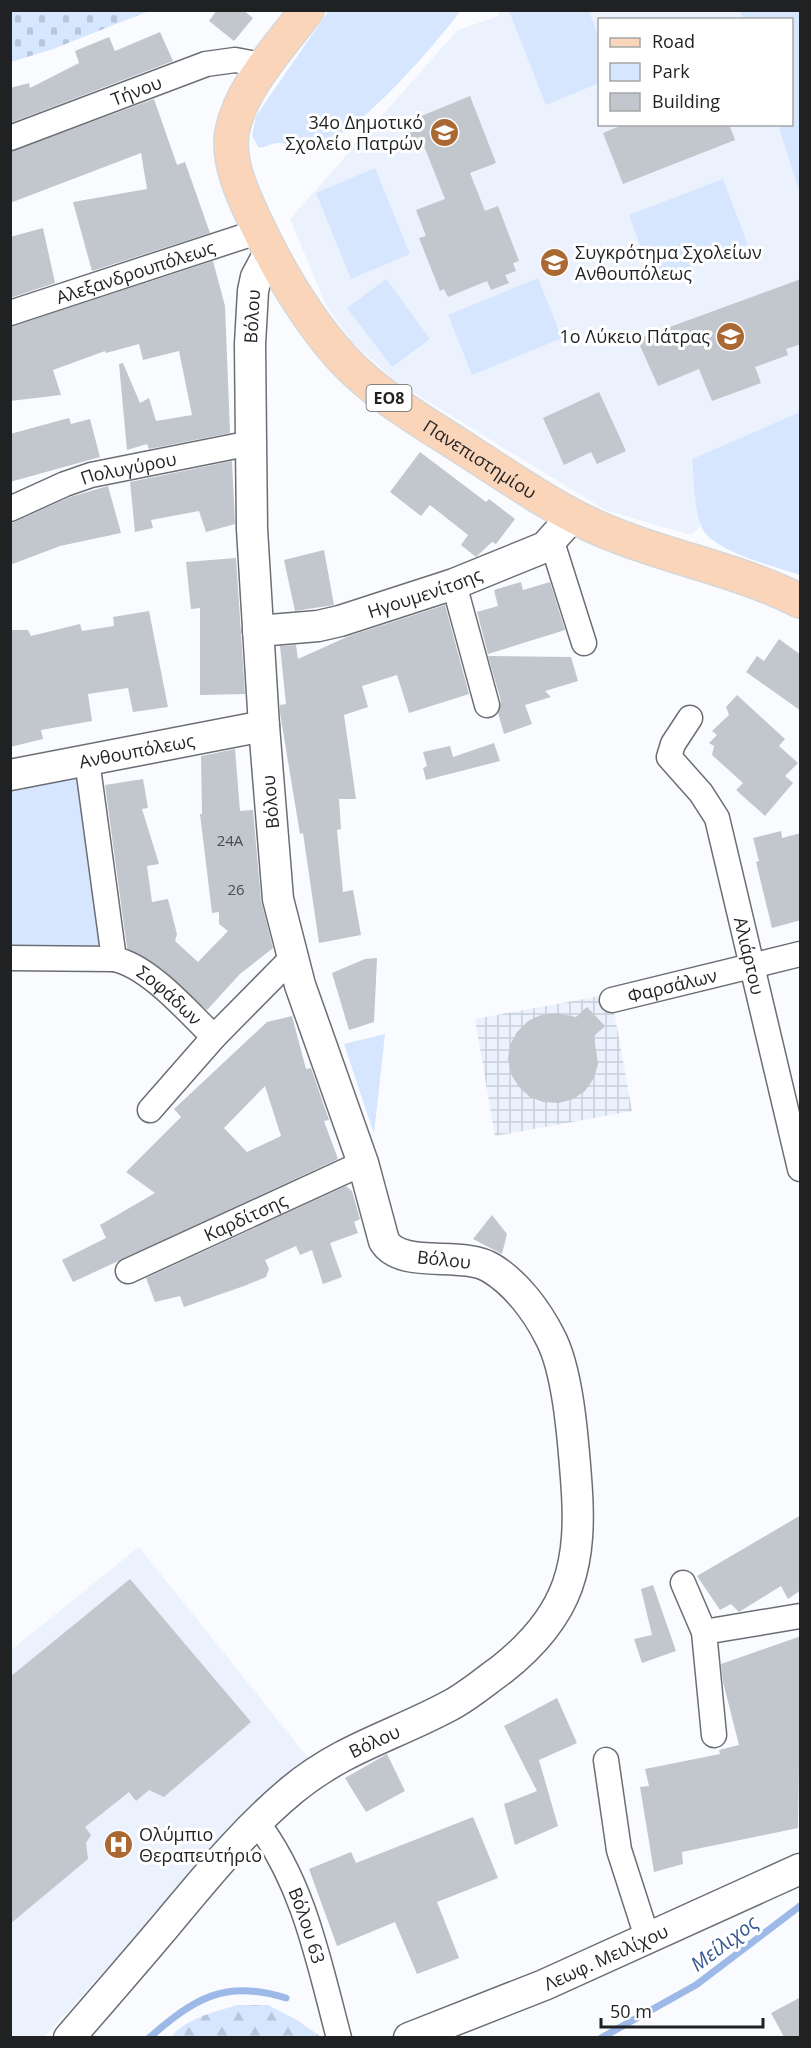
<svg xmlns="http://www.w3.org/2000/svg" width="811" height="2048" font-family="'Open Sans',sans-serif">
<defs>
<pattern id="industrial-grid" width="8" height="8" patternUnits="userSpaceOnUse" patternTransform="scale(1.5)"><rect width="8" height="8" fill="#ebf2fd"/><path d="M0 4h8M4 0v8" fill="none" stroke="#c9cfd9"/></pattern>
<pattern id="forest-firs" width="22" height="20" patternUnits="userSpaceOnUse" patternTransform="scale(1.5)"><rect width="22" height="20" fill="#d7e6ff"/><path d="M5 1l3.5 6h-7zM16 11l3.5 6h-7z" fill="#b8c5da"/></pattern>
<pattern id="cemetery-stones" width="16" height="16" patternUnits="userSpaceOnUse" patternTransform="scale(1.5)"><rect width="16" height="16" fill="#d7e6ff"/><path d="M2 7V4a2 2 0 0 1 4 0v3zM10 15v-3a2 2 0 0 1 4 0v3z" fill="#b8c5da"/></pattern>
</defs>
<rect width="100%" height="100%" fill="#f9fbfe"/>
<g fill="#ebf2fd">
<polygon points="498,11 740,11 743,19 600,20 600,124 778,125 800,194 800,412 692,459 700,526 691,535 605,510 398,383 352,342 326,305 290,219 458,30 499,16"/>
<polygon points="139,1547 308,1758 142,1930 44,2037 11,2038 11,1650"/>
</g>
<polygon fill="url(#industrial-grid)" points="611,994 632,1111 495,1136 475,1019"/>
<path fill="url(#forest-firs)" d="M237,2005h31l29,15 24,17h-150c16,-19 43,-25 66,-32z"/>
<polygon fill="url(#cemetery-stones)" points="11,10 149,10 149,11 53,49 11,62"/>
<g fill="#d7e6ff">
<path d="M329,10h130v3c-25,33 -105,127 -146,134 -11,2 -25,-5 -36,-4 -6,1 -12,4 -18,5l-7,-12 4,-20z"/>
<polygon points="509,11 589,11 599,38 599,83 546,105"/>
<polygon points="740,11 800,11 800,194 778,125 792,124 792,20 743,19"/>
<polygon points="375,168 410,254 351,279 316,193"/>
<polygon points="723,179 748,245 653,280 629,215"/>
<polygon points="538,278 562,338 472,375 448,315"/>
<polygon points="386,279 430,339 392,367 347,308"/>
<path d="M800,412v163c-24,-8 -88,-24 -98,-47 -8,-16 -8,-50 -10,-69z"/>
<polygon points="82,775 105,951 11,953 11,788"/>
<polygon points="385,1034 374,1134 344,1044"/>
</g>
<g fill="none" stroke-linecap="round" stroke-linejoin="round">
<g stroke="#9db9e7" stroke-width="7">
<path d="M149,2038c46,-40 76,-59 137,-40"/>
<polyline points="601,2038 696,1985 800,1906"/>
</g>
</g>
<g fill="#c2c6cd" fill-rule="evenodd">
<polygon points="217,10 243,10 253,18 234,41 209,21"/>
<polygon points="160,32 173,61 10,123 10,88 29,83 30,88 79,63 75,51 109,37 115,51"/>
<polygon points="470,96 496,163 470,173 485,211 498,206 519,261 513,263 516,271 505,275 509,283 491,290 487,281 448,297 444,289 440,291 419,238 426,236 416,210 445,199 422,141 410,146 402,124"/>
<polygon points="154,99 177,165 185,162 210,233 92,271 73,202 147,189 141,153 10,203 10,152"/>
<polygon points="625,124 729,124 735,140 623,184 603,133"/>
<polygon points="43,228 55,283 10,298 10,237"/>
<polygon points="213,261 225,306 230,433 149,449 147,444 127,450 119,364 123,363 140,403 149,398 156,421 192,415 179,351 143,360 139,344 106,353 105,351 53,370 61,395 10,401 10,327"/>
<polygon points="801,279 801,344 786,349 788,355 755,367 761,383 712,401 699,369 658,386 637,339"/>
<polygon points="599,392 626,451 597,464 591,452 564,465 543,418"/>
<polygon points="69,418 71,424 90,419 100,457 10,482 10,434"/>
<polygon points="420,452 486,502 489,499 515,519 496,544 492,542 476,557 461,545 468,535 430,505 421,516 390,492"/>
<polygon points="232,461 235,524 206,532 199,511 151,520 153,528 135,532 130,482"/>
<polygon points="108,486 121,533 60,546 10,565 10,524 70,497"/>
<polygon points="324,550 334,605 295,611 284,560"/>
<polygon points="236,558 245,694 200,695 200,608 191,609 186,562"/>
<polygon points="521,582 523,590 550,582 565,630 488,654 477,612 498,606 494,590"/>
<polygon points="445,605 469,694 409,713 397,675 362,686 368,707 344,715 356,799 339,799 341,829 337,830 343,892 353,890 361,935 319,943 303,833 300,834 280,713 280,705 286,704 280,646 296,645 298,659 349,636"/>
<polygon points="149,611 168,707 133,712 128,688 88,694 92,721 41,730 43,739 10,747 10,630 28,630 31,636 80,624 82,631 114,626 113,617"/>
<polygon points="779,639 801,655 801,711 746,672 757,656 764,661"/>
<polygon points="488,656 571,657 578,681 545,691 551,697 525,705 532,724 504,734 498,713 501,701"/>
<polygon points="737,695 785,739 779,746 798,763 785,776 793,783 765,816 736,790 743,783 712,755 714,746 709,743 717,735 712,731 729,715 726,707"/>
<polygon points="494,743 500,761 426,780 423,768 427,766 423,752 450,746 453,757"/>
<polygon points="235,749 240,811 253,810 261,900 273,948 240,974 207,1010 162,969 127,948 105,785 143,779 148,808 142,809 159,864 147,866 152,902 168,899 177,934 175,941 198,962 228,931 219,924 219,912 212,913 200,814 202,814 201,756"/>
<polygon points="781,831 782,838 801,833 801,920 772,928 756,862 759,861 753,838"/>
<polygon points="377,958 374,1022 349,1030 332,973 365,959"/>
<polygon points="587,1007 605,1026 594,1036 598,1064 594,1078 585,1091 573,1099 559,1103 543,1102 530,1097 519,1087 511,1074 508,1059 510,1045 517,1032 528,1021 541,1015 556,1013 576,1017"/>
<path d="M292,1016l14,53 5,-1 18,52 -5,1 14,38 -265,123 -11,-22 44,-22 -6,-13 55,-32 -29,-21 55,-55 -7,-8 93,-87zM265,1086l16,50 -34,16 -23,-24z"/>
<polygon points="346,1186 352,1191 360,1219 354,1222 358,1233 330,1243 342,1277 323,1284 312,1250 300,1255 296,1246 265,1260 269,1269 266,1277 244,1286 184,1307 180,1296 155,1302 146,1278"/>
<polygon points="492,1215 507,1234 502,1254 473,1239"/>
<polygon points="801,1515 801,1590 788,1599 781,1586 739,1612 731,1604 720,1610 697,1576"/>
<polygon points="130,1579 251,1722 164,1797 149,1790 136,1801 129,1792 85,1827 91,1835 86,1843 88,1859 10,1924 10,1677"/>
<polygon points="653,1585 676,1651 642,1663 634,1639 652,1635 641,1589"/>
<polygon points="801,1636 798,1828 682,1852 683,1864 654,1872 640,1787 649,1786 645,1769 720,1754 719,1750 739,1745 723,1682 721,1664"/>
<polygon points="557,1698 577,1743 539,1760 558,1826 515,1845 504,1804 537,1791 504,1726"/>
<polygon points="387,1754 405,1791 366,1812 345,1778"/>
<polygon points="473,1817 498,1878 437,1902 459,1958 417,1974 395,1922 337,1946 309,1869 351,1852 356,1863"/>
<polygon points="801,1997 801,2037 784,2037 771,2013"/>
</g>
<g fill="none" stroke-linecap="round" stroke-linejoin="round">
<defs>
<g id="minor">
<path id="s1" d="M10,138l196,-74 29,-4 31,6"/>
<path id="s2" d="M10,313l250,-82"/>
<path id="s3" d="M10,509l55,-25 26,-9 160,-32"/>
<polyline points="552,542 584,643"/>
<polyline points="454,584 487,705"/>
<path id="s4" d="M690,718l-17,26 -4,13 32,36 16,25 83,351"/>
<polyline points="87,760 114,959"/>
<path id="s5" d="M10,958l104,1c35,7 74,53 100,78"/>
<path id="s6" d="M612,1000l188,-46"/>
<polyline points="150,1110 214,1037 292,958"/>
<path id="s7" d="M128,1271l235,-108"/>
<polyline points="683,1583 704,1632 714,1735"/>
<polyline points="704,1632 800,1616"/>
<polyline points="606,1760 619,1850 647,1937"/>
<path id="s8" d="M256,1821c48,62 63,142 83,217"/>
</g>
<g id="tertiary">
<path id="s9" d="M258,631l60,-5 22,-5 114,-37 91,-37 28,-31"/>
<path id="s10" d="M10,775l254,-49"/>
<path id="s11" d="M69,2038c33,-38 66,-76 98,-114 40,-48 77,-94 125,-134 51,-42 101,-54 157,-84 18,-9 35,-24 52,-36 70,-55 82,-106 75,-192 -3,-39 -8,-108 -26,-141 -13,-26 -34,-54 -59,-69 -29,-18 -90,2 -107,-27l-21,-78 -63,-178 -22,-86 -14,-173 -12,-197 -1,-86 -1,-99 3,-53 3,-14 14,-26"/>
<path id="s12" d="M409,2038l135,-53 256,-116"/>
</g>
<g id="primary">
<path id="s13" d="M307,10c-27,37 -66,76 -75,122 -5,30 11,63 23,89 22,47 52,98 87,137 35,38 83,65 126,93 39,25 78,52 119,72 69,33 146,44 213,78"/>
</g>
</defs>
<use href="#minor" stroke="#6b6e75" stroke-width="27"/>
<use href="#tertiary" stroke="#6b6e75" stroke-width="33"/>
<use href="#primary" stroke="#d7d7d7" stroke-width="36"/>
<use href="#minor" stroke="#fff" stroke-width="24"/>
<use href="#tertiary" stroke="#fff" stroke-width="30"/>
<use href="#primary" stroke="#fad5b9" stroke-width="33"/>
</g>
<defs>
<symbol id="school-disc" viewBox="-11 -11 22 22"><circle r="9.5" fill="#aa6933" stroke="#fff"/><path d="M0-5L7-2L0 1L-7-2ZM-4 1L0 2.5L4 1V4Q0 6-4 4Z" fill="#fff"/></symbol>
<symbol id="hospital-disc" viewBox="-11 -11 22 22"><circle r="9.5" fill="#aa6933" stroke="#fff"/><path d="M-5-5h3v3.5h4V-5h3V5h-3V1.5h-4V5h-3Z" fill="#fff"/></symbol>
</defs>
<g fill-rule="evenodd">
<use href="#school-disc" x="428" y="116" width="33" height="33"/>
<use href="#school-disc" x="538" y="246" width="33" height="33"/>
<use href="#school-disc" x="714" y="320" width="33" height="33"/>
<use href="#hospital-disc" x="102" y="1828" width="33" height="33"/>
</g>
<g text-anchor="middle" dominant-baseline="central" stroke-width="6" stroke-linejoin="round" paint-order="stroke">
<g font-size="15" fill="#484a4e">
<text x="230" y="840">24Α</text>
<text x="236" y="889">26</text>
</g>
<rect fill="#fff" stroke="#626465" stroke-width="1.5" x="366.5" y="385" width="45" height="26" rx="4.5"/>
<g font-size="16" font-weight="bold" fill="#1f2123">
<text x="389" y="398">ΕΟ8</text>
</g>
<g font-size="18" fill="#1f2123" stroke="#fff">
<text stroke="none"><textPath href="#s1" startOffset="135">Τήνου</textPath></text>
<text stroke="none"><textPath href="#s2" startOffset="132">Αλεξανδρουπόλεως</textPath></text>
<text stroke="none"><textPath href="#s11" startOffset="2085">Βόλου</textPath></text>
<text stroke="none"><textPath href="#s13" startOffset="572">Πανεπιστημίου</textPath></text>
<text stroke="none"><textPath href="#s3" startOffset="126">Πολυγύρου</textPath></text>
<text stroke="none"><textPath href="#s9" startOffset="172">Ηγουμενίτσης</textPath></text>
<text stroke="none"><textPath href="#s10" startOffset="129">Ανθουπόλεως</textPath></text>
<text transform="translate(270 802) rotate(-95)">Βόλου</text>
<text stroke="none"><textPath href="#s4" startOffset="264">Αλιάρτου</textPath></text>
<text stroke="none"><textPath href="#s6" startOffset="62">Φαρσάλων</textPath></text>
<text stroke="none"><textPath href="#s5" startOffset="171">Σοφάδων</textPath></text>
<text stroke="none"><textPath href="#s7" startOffset="129">Καρδίτσης</textPath></text>
<text transform="translate(444 1259) rotate(6)">Βόλου</text>
<text stroke="none"><textPath href="#s11" startOffset="430">Βόλου</textPath></text>
<text stroke="none"><textPath href="#s8" startOffset="117">Βόλου 63</textPath></text>
<text stroke="none"><textPath href="#s12" startOffset="213">Λεωφ. Μειλίχου</textPath></text>
</g>
<g font-size="18" fill="#1f2123" stroke="#fff" text-anchor="end">
<text x="423" y="122">34ο Δημοτικό<tspan x="423" dy="21">Σχολείο Πατρών</tspan></text>
<text x="575" y="252" text-anchor="start">Συγκρότημα Σχολείων<tspan x="575" dy="21">Ανθουπόλεως</tspan></text>
<text x="710" y="336">1ο Λύκειο Πάτρας</text>
<text x="139" y="1834" text-anchor="start">Ολύμπιο<tspan x="139" dy="21">Θεραπευτήριο</tspan></text>
</g>
<g font-size="20" font-style="italic" fill="#345690" stroke="#fff">
<text transform="translate(724 1943) rotate(-37)">Μείλιχος</text>
</g>
</g>
<rect width="811" height="2048" fill="none" stroke="#1f2123" stroke-width="24"/>
<rect x="598" y="18" width="195" height="108" fill="#ffffff" stroke="#a5a6a7" stroke-width="1.5"/>
<rect x="610" y="38" width="30" height="9" fill="#fad5b9" stroke="#a5a6a7" stroke-width="1.5"/>
<text x="652" y="48" font-size="18" fill="#1f2123">Road</text>
<rect x="610" y="63" width="30" height="18" fill="#d7e6ff" stroke="#a5a6a7" stroke-width="1.5"/>
<text x="652" y="78" font-size="18" fill="#1f2123">Park</text>
<rect x="610" y="93" width="30" height="18" fill="#c2c6cd" stroke="#a5a6a7" stroke-width="1.5"/>
<text x="652" y="108" font-size="18" fill="#1f2123">Building</text>
<path d="M601 2018v9h162v-9" fill="none" stroke="#1f2123" stroke-width="3"/>
<text x="610" y="2018" font-size="18" fill="#1f2123" stroke="#ffffff" stroke-width="4.5" paint-order="stroke">50 m</text>
</svg>
